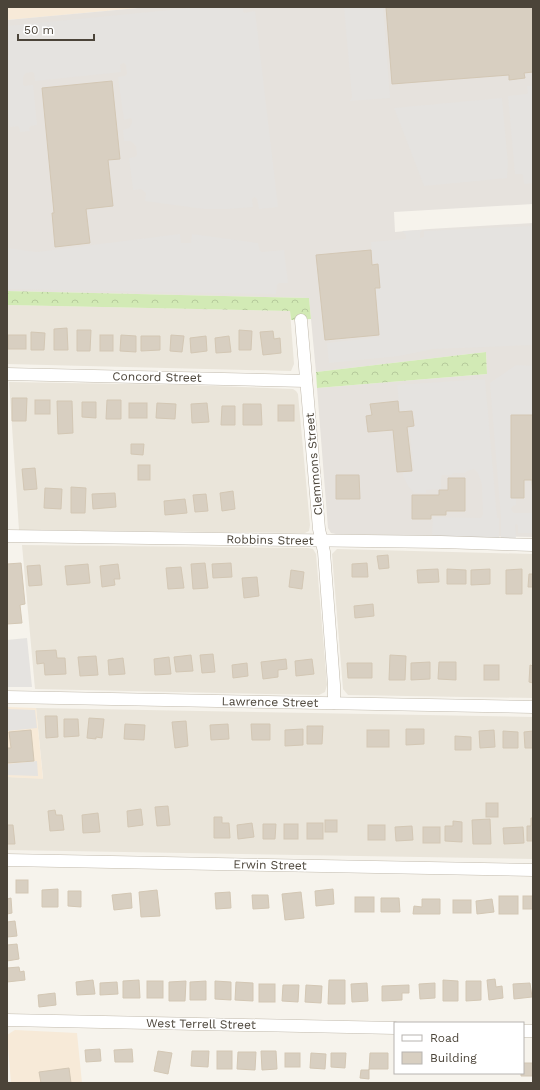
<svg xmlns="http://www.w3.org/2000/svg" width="540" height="1090" font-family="'Work Sans',sans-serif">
<defs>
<pattern id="forest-crowns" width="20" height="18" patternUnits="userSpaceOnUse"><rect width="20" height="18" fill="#d2eab5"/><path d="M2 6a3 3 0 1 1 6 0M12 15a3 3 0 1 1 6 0" fill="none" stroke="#b6ca9c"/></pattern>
</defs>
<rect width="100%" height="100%" fill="#f6f3ec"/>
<g fill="#eae5da">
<polygon points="7,305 290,311 294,364 291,371 7,364"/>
<polygon points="9,382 186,385 293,389 296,391 298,394 310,525 309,531 305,533 19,530"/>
<polygon points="22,545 308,548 313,549 316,554 327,685 325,692 319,695 35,689"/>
<polygon points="337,549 533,554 533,698 348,695 343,689 332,554"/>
<polygon points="36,708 533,717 533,859 7,850 7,777 43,778"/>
</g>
<g fill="#f7ead8">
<polygon points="7,7 149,7 7,20"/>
<polygon points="7,707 36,708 43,779 7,777"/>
<polygon points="15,1030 77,1033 82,1083 11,1083 7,1035"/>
</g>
<polygon fill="#e6e2dd" points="149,7 533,7 533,204 394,212 395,232 429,229 533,223 533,537 336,534 331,533 328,528 317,388 487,374 486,352 316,372 309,298 7,291 7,20"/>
<g fill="url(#forest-crowns)">
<polygon points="7,291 309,298 311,319 291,320 290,311 7,305"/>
<polygon points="486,352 487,374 317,388 316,372"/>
</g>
<g fill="#e5e3e0">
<polygon points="201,7 243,7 243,11 244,13 255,11 278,207 259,209 257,199 255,197 253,198 252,199 253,207 227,209 204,209 145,201 146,193 141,189 133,190 129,158 135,157 137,155 136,146 133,143 130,141 124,141 123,130 129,128 132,123 132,120 131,118 124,120 118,77 125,76 127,74 126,65 124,63 121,64 120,65 121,72 35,81 34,73 32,72 26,73 24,75 23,78 23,85 25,86 33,85 37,125 31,126 29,128 30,131 20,132 19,128 18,126 10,127 7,105 7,57 9,55 7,26"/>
<polygon points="344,7 383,7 390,98 350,101 352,97"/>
<polygon points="527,86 533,86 533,183 524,184 523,175 521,174 515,174 508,96 526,94 528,93"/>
<polygon points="502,98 508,163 507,178 424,186 394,108"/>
<polygon points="533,226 533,345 433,349 399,356 329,363 327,343 380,337 376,289 380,288 378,263 373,263 371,242 406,239 406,235 402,231 422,230 420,233 420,238 424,237 424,231"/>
<polygon points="180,234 181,243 191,243 192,234 258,243 260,251 262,252 284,250 288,283 279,283 277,285 276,294 7,289 7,248 28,251 37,252"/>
<polygon points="516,365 533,366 533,416 515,416 516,505 513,506 511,508 512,511 514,513 533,513 533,533 518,533 518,525 516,524 515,525 516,538 501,538 501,517 490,383"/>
<polygon points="485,379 497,518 499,518 499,538 432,537 433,517 481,518 483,514 482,485 478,473 474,469 467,471 465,473 453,473 452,475 442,475 441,479 441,489 426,490 426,493 414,493 408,486 403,476 403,473 412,472 414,469 409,428 415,426 413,410 400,411 397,385"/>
<polygon points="27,638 32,687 7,687 7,640"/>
<polygon points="7,709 35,710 37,728 7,731"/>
<polygon points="37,761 38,776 7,775 7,764"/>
</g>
<g fill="#d8cfc1" stroke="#d3c7b4">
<polygon points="386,7 533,7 533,72 524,73 525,78 509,80 509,75 392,84"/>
<polygon points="112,81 120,159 108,160 113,206 86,209 90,243 55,247 52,213 54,213 42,88"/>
<polygon points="371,250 372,265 378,264 380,288 375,288 379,335 325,340 316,255"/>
<polygon points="67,328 68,350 54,350 54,329"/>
<polygon points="77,330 91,330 90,351 77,351"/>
<polygon points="239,330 252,331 251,350 239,350"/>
<polygon points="273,331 274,339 280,338 281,353 263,355 260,332"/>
<polygon points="31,332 45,333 44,350 31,350"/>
<rect x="8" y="335" width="18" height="14"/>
<rect x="100" y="335" width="13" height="16"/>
<polygon points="121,335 136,336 136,352 120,351"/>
<polygon points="171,335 184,336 182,352 170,351"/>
<polygon points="141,336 160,336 160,350 141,351"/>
<polygon points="206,336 207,351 191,353 190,338"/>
<polygon points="229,336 231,352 216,353 215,338"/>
<polygon points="12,398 27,398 26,421 12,421"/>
<rect x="35" y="400" width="15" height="14"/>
<polygon points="107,400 121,400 121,419 106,419"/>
<polygon points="57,401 72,401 73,433 58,434"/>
<polygon points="398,401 399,412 412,411 414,426 407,427 412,471 397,472 393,430 368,432 366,416 372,415 370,404"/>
<polygon points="82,402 96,402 96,418 82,417"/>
<rect x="129" y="403" width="18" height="15"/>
<polygon points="157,403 176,404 175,419 156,418"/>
<polygon points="207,403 209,422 192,423 191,404"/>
<polygon points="243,404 261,404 262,425 243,425"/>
<rect x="278" y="405" width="16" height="16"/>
<polygon points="222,406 235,406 235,425 221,425"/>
<polygon points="511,415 533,415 533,503 532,480 524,480 524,498 511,498"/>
<polygon points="131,444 144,444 143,455 131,454"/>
<rect x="138" y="465" width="12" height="15"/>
<polygon points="35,468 37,489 24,490 22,469"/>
<polygon points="336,475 359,475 360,499 336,499"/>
<polygon points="448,478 465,478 465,511 446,511 446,515 431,515 431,519 412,519 412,495 439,495 439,490 448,490"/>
<polygon points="71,487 86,488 85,513 71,513"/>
<polygon points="45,488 62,489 61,509 44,508"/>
<polygon points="233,491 235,509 222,511 220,493"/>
<polygon points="115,493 116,507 93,509 92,494"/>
<polygon points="206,494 208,511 195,512 193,495"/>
<polygon points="185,499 187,513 165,515 164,501"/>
<polygon points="388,555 389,568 379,569 377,556"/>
<polygon points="21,563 25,604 20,605 22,623 7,624 7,564"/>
<polygon points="205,563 208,588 193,589 191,564"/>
<polygon points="231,563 232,577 213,578 212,564"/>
<polygon points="367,563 368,577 352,577 352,564"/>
<polygon points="88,564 90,583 67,585 65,566"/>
<polygon points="118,564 120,579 114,579 115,585 102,587 100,566"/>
<polygon points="40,565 42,585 29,586 27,566"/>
<polygon points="181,567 184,588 168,589 166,568"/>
<polygon points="438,569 439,582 418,583 417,570"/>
<polygon points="447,569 466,570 466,584 447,584"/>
<polygon points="490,569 490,584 471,585 471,570"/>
<polygon points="522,569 522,594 506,594 506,570"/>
<polygon points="291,570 304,572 302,589 289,587"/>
<polygon points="529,574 533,574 533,587 528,587"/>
<polygon points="257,577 259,596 244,598 242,578"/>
<polygon points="373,604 374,616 355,618 354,606"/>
<polygon points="56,650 57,658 65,658 66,674 45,675 44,663 37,664 36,651"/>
<polygon points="213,654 215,672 202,673 200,655"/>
<polygon points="191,655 193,671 176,672 174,657"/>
<polygon points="390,655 406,656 405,680 389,680"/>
<polygon points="96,656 98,675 80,676 78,657"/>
<polygon points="169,657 171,674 155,675 154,659"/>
<polygon points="123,658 125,674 109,675 108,660"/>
<polygon points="286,659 287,669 278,670 278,677 263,679 261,662"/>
<polygon points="312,659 314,674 296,676 295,661"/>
<polygon points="430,662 430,679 411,680 411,663"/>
<polygon points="439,662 456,662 456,680 438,679"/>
<polygon points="247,663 248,676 233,678 232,665"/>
<polygon points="347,663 372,663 372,678 348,678"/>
<rect x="484" y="665" width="15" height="15"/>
<polygon points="530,665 533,666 533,683 529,682"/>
<polygon points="45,716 57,716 58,737 46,738"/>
<polygon points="89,718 104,719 102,738 96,737 96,739 87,738"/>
<polygon points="64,719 78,719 79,736 64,737"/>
<polygon points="186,721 188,746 175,748 172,722"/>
<polygon points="125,724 145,725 144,740 124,739"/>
<polygon points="228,724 229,739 211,740 210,725"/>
<polygon points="251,724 270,724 270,740 252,740"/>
<polygon points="307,726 323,726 322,744 307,744"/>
<polygon points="303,729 303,745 285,746 285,730"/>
<polygon points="406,729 424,729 424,744 406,745"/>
<polygon points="31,730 34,761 7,763 7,748 11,748 9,732"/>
<rect x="367" y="730" width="22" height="17"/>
<polygon points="494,730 495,747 480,748 479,731"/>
<polygon points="503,731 518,732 518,748 503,748"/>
<polygon points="533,731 533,748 525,748 524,732"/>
<polygon points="455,736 471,737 471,750 455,750"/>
<rect x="486" y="803" width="12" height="14"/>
<polygon points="168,806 170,825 157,826 155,807"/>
<polygon points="141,809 143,825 128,827 127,811"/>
<polygon points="55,810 56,815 62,815 64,830 50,831 48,811"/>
<polygon points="98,813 100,832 83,833 82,815"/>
<polygon points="214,817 222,817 222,823 229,823 230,838 214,838"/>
<polygon points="531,818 533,818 533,841 527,841 527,826 531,826"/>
<polygon points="490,819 491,844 473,844 472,820"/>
<rect x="325" y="820" width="12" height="12"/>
<polygon points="453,821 462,822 462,842 445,841 445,826 453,826"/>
<polygon points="252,823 254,837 238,839 237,825"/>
<rect x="307" y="823" width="16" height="16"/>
<polygon points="263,824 276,824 275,839 263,839"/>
<rect x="284" y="824" width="14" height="15"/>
<polygon points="7,825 13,825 15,844 7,844"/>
<rect x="368" y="825" width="17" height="15"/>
<polygon points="412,826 413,840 396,841 395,827"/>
<rect x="423" y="827" width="17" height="16"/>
<polygon points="523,827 524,843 504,844 503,828"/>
<rect x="16" y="880" width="12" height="13"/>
<polygon points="58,889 58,907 42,907 42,890"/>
<polygon points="333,889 334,904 316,906 315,891"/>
<polygon points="157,890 160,916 141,917 139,892"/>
<polygon points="68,891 81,891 81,907 68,906"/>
<polygon points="230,892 231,908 216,909 215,893"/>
<polygon points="301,892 304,918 285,920 282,894"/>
<polygon points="131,893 132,908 114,910 112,895"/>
<polygon points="252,895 268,895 269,908 253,909"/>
<rect x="499" y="896" width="19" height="18"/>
<rect x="523" y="896" width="10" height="13"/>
<rect x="355" y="897" width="19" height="15"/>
<polygon points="11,898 12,913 7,914 7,899"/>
<polygon points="381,898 399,898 400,912 381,912"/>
<polygon points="422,899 440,899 440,914 413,914 414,906 422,907"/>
<polygon points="492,899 494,912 477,914 476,901"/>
<rect x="453" y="900" width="18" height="13"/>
<polygon points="15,921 17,936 7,937 7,922"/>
<polygon points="17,944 19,959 7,961 7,945"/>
<polygon points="19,967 20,972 24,971 25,980 7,982 7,968"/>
<polygon points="495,979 496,987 502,986 503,998 489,1000 487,980"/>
<polygon points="93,980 95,994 77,995 76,982"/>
<polygon points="139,980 140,998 123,998 123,981"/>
<polygon points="329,980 345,980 345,1004 328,1004"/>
<polygon points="443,980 458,981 458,1001 443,1001"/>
<rect x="147" y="981" width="16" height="17"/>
<polygon points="186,981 185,1001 169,1001 169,982"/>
<polygon points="206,981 206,1000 190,1000 190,982"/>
<polygon points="215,981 231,982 231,1000 215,999"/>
<polygon points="466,981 481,981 481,1000 466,1001"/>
<polygon points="117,982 118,994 100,995 100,983"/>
<polygon points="236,982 253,983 253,1001 235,1000"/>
<polygon points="367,983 368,1001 352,1002 351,984"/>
<polygon points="435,983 435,998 420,999 419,984"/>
<polygon points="530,983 532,997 514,999 513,984"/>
<rect x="259" y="984" width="16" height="18"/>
<polygon points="283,985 299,985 298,1002 282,1001"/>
<polygon points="306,985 322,986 321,1003 305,1002"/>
<polygon points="409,985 409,993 402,993 402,1000 382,1001 382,986"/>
<polygon points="55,993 56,1005 39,1007 38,995"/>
<polygon points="100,1049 101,1061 86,1062 85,1050"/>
<polygon points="132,1049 133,1062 115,1062 114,1050"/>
<polygon points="158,1051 172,1053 168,1074 154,1071"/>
<polygon points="192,1051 209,1051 208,1067 191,1066"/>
<rect x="217" y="1051" width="15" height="18"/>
<polygon points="261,1051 276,1051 277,1069 262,1070"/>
<polygon points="238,1052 256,1052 255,1070 237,1069"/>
<rect x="285" y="1053" width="15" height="14"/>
<polygon points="311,1053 326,1054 325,1069 310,1068"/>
<polygon points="331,1053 346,1053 345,1068 331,1067"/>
<polygon points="370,1053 388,1053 388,1069 369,1069 369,1079 360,1078 361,1070 369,1070"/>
<polygon points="523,1063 533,1063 533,1076 521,1076 521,1073 523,1073"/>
<polygon points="69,1068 71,1083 41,1083 39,1072"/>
</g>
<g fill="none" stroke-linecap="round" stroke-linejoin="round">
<defs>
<g id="street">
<polyline points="301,320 319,529 324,552 334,685 334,703"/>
<polyline points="7,374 306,381"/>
<polyline points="7,536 441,542 533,545"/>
<polyline points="7,697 533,707"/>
<polyline points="7,860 533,870"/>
<polyline points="7,1020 395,1028"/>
<polyline points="523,1031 533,1031"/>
</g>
</defs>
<use href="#street" stroke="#c2bbae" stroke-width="13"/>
<use href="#street" stroke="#fff" stroke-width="12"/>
</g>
<g text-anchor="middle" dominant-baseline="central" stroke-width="3" stroke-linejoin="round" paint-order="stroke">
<g font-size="12" fill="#4b4439" stroke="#fff">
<text transform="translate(157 377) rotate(1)">Concord Street</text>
<text transform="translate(314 464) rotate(-95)">Clemmons Street</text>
<text transform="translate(270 540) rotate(1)">Robbins Street</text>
<text transform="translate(270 702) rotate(1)">Lawrence Street</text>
<text transform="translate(270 865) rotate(1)">Erwin Street</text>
<text transform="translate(201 1024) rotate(1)">West Terrell Street</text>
</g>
</g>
<rect width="540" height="1090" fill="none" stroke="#4b4439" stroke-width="16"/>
<rect x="394" y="1022" width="130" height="52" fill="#ffffff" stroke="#b7b4b0"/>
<rect x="402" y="1035" width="20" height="6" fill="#ffffff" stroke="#b7b4b0"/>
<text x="430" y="1042" font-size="12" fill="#4b4439">Road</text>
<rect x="402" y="1052" width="20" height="12" fill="#d8cfc1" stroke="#b7b4b0"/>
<text x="430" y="1062" font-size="12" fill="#4b4439">Building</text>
<path d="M18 34v6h76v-6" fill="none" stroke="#4b4439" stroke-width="2"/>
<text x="24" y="34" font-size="12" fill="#4b4439" stroke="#ffffff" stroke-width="3" paint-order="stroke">50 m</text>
</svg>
